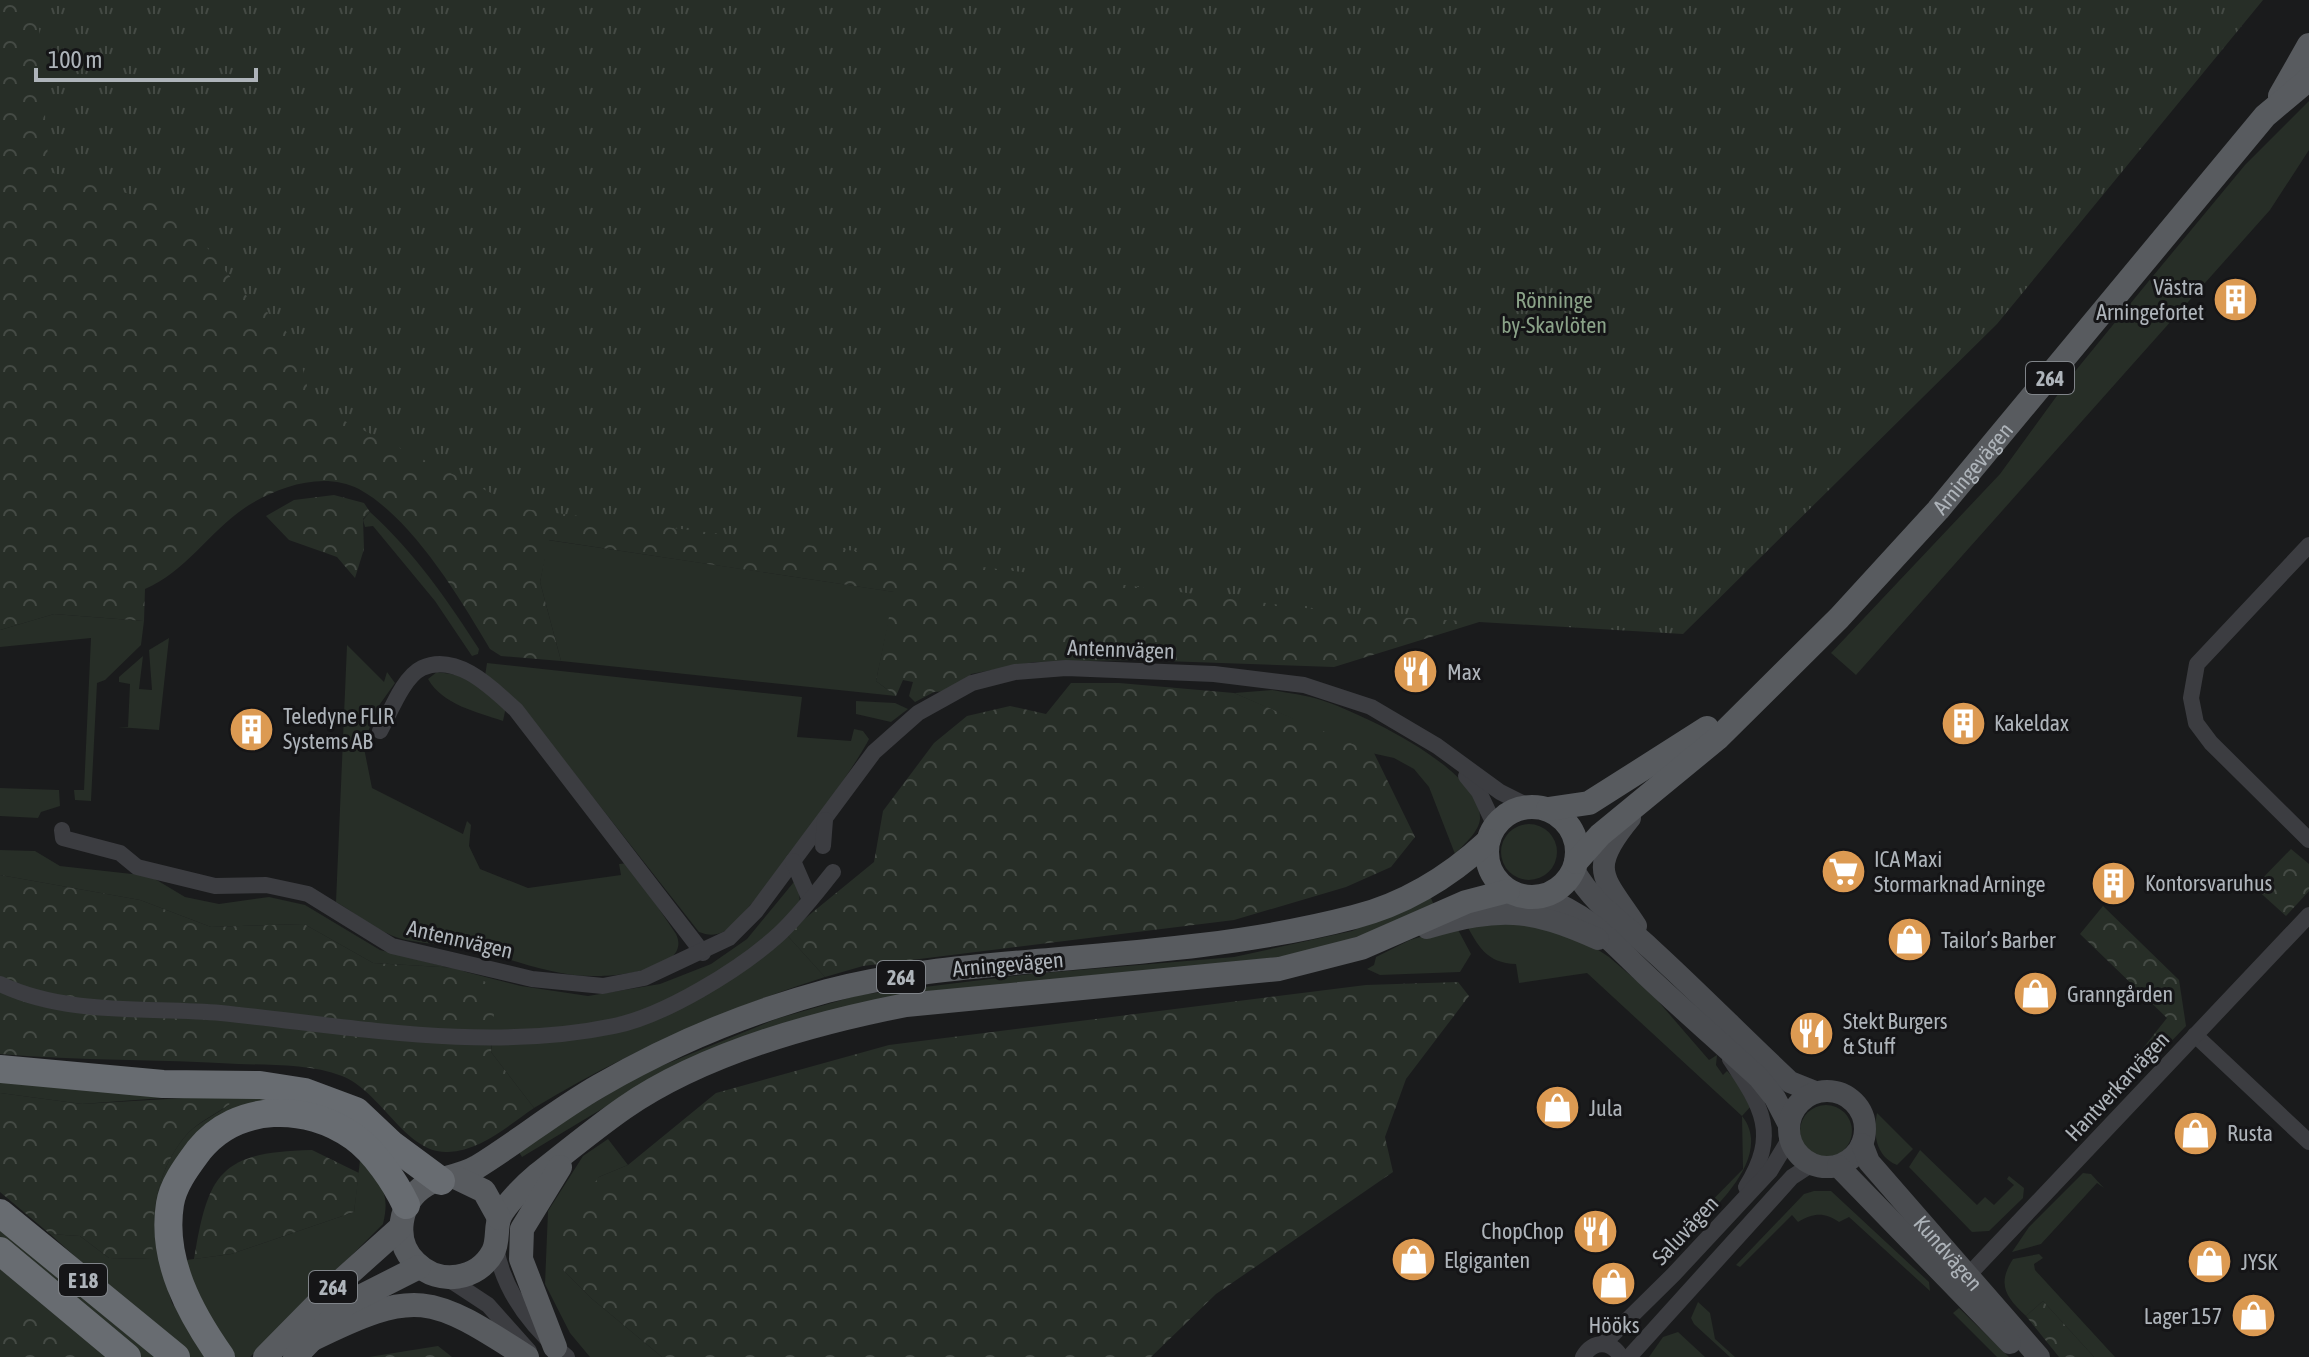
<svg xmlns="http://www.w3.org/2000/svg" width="2309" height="1357" font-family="'Asap Condensed',sans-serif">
<defs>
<pattern id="forest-crowns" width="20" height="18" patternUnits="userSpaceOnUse" patternTransform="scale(2)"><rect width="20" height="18" fill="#272e27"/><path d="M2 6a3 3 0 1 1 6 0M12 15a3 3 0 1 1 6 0" fill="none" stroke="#444a44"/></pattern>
<pattern id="park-tufts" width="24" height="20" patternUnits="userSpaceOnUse" patternTransform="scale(2)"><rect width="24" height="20" fill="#272e27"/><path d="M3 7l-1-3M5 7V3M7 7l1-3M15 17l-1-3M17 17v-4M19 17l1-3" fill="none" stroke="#444a44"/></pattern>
</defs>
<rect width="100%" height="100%" fill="#1a1b1c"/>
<g fill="#272e27">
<polygon points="2309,101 2309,150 2270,210 1856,675 1831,653 2000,474 2072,375 2148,282 2245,165"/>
<path d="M370,512c44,40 77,87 109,137l-1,5 -6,2 -37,-55 -62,-75 -8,1 -2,-7z"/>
<polygon points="548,540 895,592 876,681 896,696 561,661 540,582"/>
<polygon points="54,614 144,621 141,645 105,680 97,683 91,801 75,800 74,790 84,790 91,638 0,647 0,630"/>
<polygon points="169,638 159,730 118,727 128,727 130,684 119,682 119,677 143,656 139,689 152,690 149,650"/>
<path d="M347,645l37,37 3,-10 8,11 -15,21 -17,39 9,45 91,46 4,-13 4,4 -2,21 11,23 48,19 93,-13 -2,-11 9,-1 48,71c17,35 -60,43 -83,42 -43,0 -85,-19 -126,-28 -20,-3 -41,-4 -61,-8 -26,-6 -48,-25 -70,-38z"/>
<path d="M487,663l315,34 -5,40 54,4 3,-12 9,2 6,8c-13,28 -123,182 -146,193 -9,4 -16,3 -24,0l-177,-225 -37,-31z"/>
<path d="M437,672l28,4 41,31 -3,14c-26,-9 -60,-16 -75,-42z"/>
<path d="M1272,690c16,3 34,5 49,10 40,13 162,70 159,119 -1,13 -16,25 -25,35l-26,-67 -15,-18 -20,-11 -50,-11 -51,-28 -59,-26z"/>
<polygon points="856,701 895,703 908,709 891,722 856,714"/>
<polygon points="0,788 59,790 60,806 41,812 38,818 0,816"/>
<circle cx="1529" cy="852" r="28"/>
<path d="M0,850l35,1 25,15 90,10 35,21 34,7 50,-7 36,8 75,45 141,36 67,10 72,-12 51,-20 36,-25 51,-62 2,27c-58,61 -137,110 -222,124 -27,4 -57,3 -86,5l-35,-65 -84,-5 -69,-39 -93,3 -71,-27 -140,-25z"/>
<polygon points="1431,898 1435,908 1351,939 1291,955 1231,964 951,990 645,1083 522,1157 517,1149 644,1073 776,1019 859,995 1031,974 1234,957 1352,931"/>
<path d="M1495,916l82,20 32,21 42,36 58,67 8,-5 -1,10 7,10 4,-4 19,19 6,15 -10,11c29,36 -18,84 -43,107l-7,-2 51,-52 -1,-53 -155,-143 -68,10 -3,-19c-30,-1 -38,-18 -51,-42z"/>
<polygon points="1456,926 1471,954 1460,972 1380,975 1367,969 1374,965 1376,957 1410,940"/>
<path d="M786,934l39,43c-103,33 -198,75 -291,131l-43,-56 1,-9 115,-10z"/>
<path d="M0,1082l227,7 87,18 -118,29 -31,144 7,23 37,54h-22l-137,-123 30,2 29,22 43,1c-1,-45 4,-90 36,-126 11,-11 29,-19 42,-29l-40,-8 -108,8 -82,-11z"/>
<circle cx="1826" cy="1131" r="26"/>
<path d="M1877,1113l36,36 -16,16c-22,-9 -24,-32 -20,-52z"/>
<polygon points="608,1139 628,1165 599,1177 562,1269 591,1298 662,1357 590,1357 570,1333 545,1284 548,1211 583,1156"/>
<polygon points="1920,1150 1977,1205 1985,1197 1994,1205 2014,1185 2007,1179 2009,1176 2024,1188 2023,1198 1989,1231 1972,1232 1909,1167"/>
<path d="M360,1160c20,24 31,31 23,64l-133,133h-15l-39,-62 -10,-35 45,-6 123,-42z"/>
<polygon points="2083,1173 2091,1174 2104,1188 2097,1183 2041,1244 2012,1252 2029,1227"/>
<path d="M1814,1191h17l98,91 1,9 -81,-74 -10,5c-15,-10 -25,-9 -41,0l-6,-7 -52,52 -4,-2 68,-71z"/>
<polygon points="0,1227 155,1357 141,1357 0,1238"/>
<path d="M2039,1254l4,4 -9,6 1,6 80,87h-21l-51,-56 -17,15c-21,-20 -29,-32 -13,-57z"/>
<polygon points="0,1265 110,1357 0,1357"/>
<polygon points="1698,1302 1710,1313 1715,1339 1735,1357 1730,1357 1694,1324 1691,1318"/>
<polygon points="1959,1308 2009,1357 1997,1357 1953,1313"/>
<polygon points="1678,1332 1705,1357 1649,1357 1663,1337"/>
</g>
<g fill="url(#forest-crowns)">
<path d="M0,0h1177l341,610 -184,57 -199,-7 -101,2 -63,12 -11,16 -26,2 -19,10 -6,-6 4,-14 -10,-2 -7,16 -20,-15 18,-89 -345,-52 -9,42 21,79 -60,-5 -11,-7c-30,-51 -78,-131 -131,-160 -35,-18 -79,-3 -110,16 -38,24 -62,66 -104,84l-1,32 -90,-7 -54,16z"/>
<polygon points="334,495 364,503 370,512 363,519 364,549 355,578 337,557 289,540 266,516 294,500"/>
<polygon points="1071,683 1119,683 1234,693 1374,753 1415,837 1391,867 1346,887 1234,920 863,966 825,977 786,934 874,862 883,811 934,743 967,716 1010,706 1046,714"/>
<polygon points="2291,849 2309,864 2309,891 2286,916 2254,887"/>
<path d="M0,875l140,25 71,27 93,-3 69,39 84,5 39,19 -5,65 43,56c-25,17 -54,43 -86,44 -42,2 -67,-61 -106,-76 -32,-12 -70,-11 -103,-12 -80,-5 -159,-3 -239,-10z"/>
<polygon points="2103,906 2179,980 2186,1026 2120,1094 2112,1087 2167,1018 2080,934"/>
<polygon points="1458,982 1469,996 1406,1079 1385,1137 1393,1172 1216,1294 1151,1357 662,1357 591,1298 562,1269 557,1246 573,1211 599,1177 628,1165 716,1093 889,1045 1366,985"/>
<path d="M0,1093l82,11 137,-8 11,8c-13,9 -31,18 -42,29 -32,36 -37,81 -35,126l-44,-1 -29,-22 -30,-2 -50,-42z"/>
<path d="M312,1150l47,23 -5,39 -123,42 -37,5c14,-87 27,-107 118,-109z"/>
<polygon points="2043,1301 2094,1357 2059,1357 2026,1316"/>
<polygon points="28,1314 83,1357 0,1357 0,1342"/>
<polygon points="438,1346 452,1357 369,1357"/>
</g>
<polygon fill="url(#park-tufts)" points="37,0 2263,0 1997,324 1683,634 1361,615 524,509 312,405 298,351 281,323 243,293 174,206 49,172"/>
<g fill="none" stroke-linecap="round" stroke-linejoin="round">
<g stroke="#3c3d41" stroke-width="16">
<polyline points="2309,545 2197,664 2191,698 2196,723 2211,743 2309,840"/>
<path d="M380,731c10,-18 23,-54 42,-63 35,-16 71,21 94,42l187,243"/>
<polyline points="1466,776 1479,792 1495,826"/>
<polyline points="62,830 63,838 120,853 137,867 215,886 266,885 308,894 392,946 532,979 603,986 644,978 729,938 756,911 874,752 918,713 972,683 1015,672 1066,668 1214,674 1304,685 1371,707 1437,746 1500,792 1530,807"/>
<polyline points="823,846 825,820"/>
<polyline points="793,861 810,900"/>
<path d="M0,984c67,32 148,23 221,29 128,13 264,40 393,13 50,-10 125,-56 163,-90 21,-19 39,-43 56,-64"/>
<polyline points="2195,1035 2309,1142"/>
<path d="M1730,1059c31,47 50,74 16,128"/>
<path d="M496,1248c8,44 36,80 71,109"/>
<polyline points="447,1278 488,1305 529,1351"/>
<polyline points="1960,1284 2309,915"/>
<polyline points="1603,1344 1674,1274 1770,1171 1790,1138"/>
<path d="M1583,1357c10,-17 28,-17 38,0"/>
<polyline points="1629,1357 1792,1177 1812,1164"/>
</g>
<g stroke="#4a4c50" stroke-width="22">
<path d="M1630,818c-44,53 -26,59 6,108"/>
<path d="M1574,870c19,34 49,53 77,79 47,43 92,89 139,133l25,10"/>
<path d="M1542,897c50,20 65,41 103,77 37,35 76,69 114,104l16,20 14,27"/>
<path d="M1427,928c73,-21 102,-20 171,11"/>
<circle cx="1827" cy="1129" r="38"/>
<path id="s1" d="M1862,1144l7,18 170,195"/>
<polyline points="1838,1166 2010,1343"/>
</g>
<g stroke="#585b5f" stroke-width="24">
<polyline points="2280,96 2309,45"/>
<circle cx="1532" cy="852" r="45"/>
<polyline points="1548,809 1589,803 1707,728"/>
<path d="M1488,841c-39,36 -83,63 -134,76 -104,27 -211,35 -318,44 -69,6 -141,12 -209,30 -78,21 -157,54 -228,95 -42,24 -80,55 -122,81 -19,11 -38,10 -51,18 -27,16 -34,56 -10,78 23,23 62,17 77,-11 6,-11 2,-25 7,-36 7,-13 25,-31 37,-41 28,-22 57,-46 87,-67 78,-54 190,-85 282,-103l373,-36 82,-21 105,-46 42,-11"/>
<path id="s2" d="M1576,862l24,-27 118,-97 121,-120 99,-108 327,-394 44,-37"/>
<polyline points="457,1178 484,1191 499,1218"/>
<path d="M311,1340c106,-52 118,-46 216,17"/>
<polyline points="555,1347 521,1259 522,1229 560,1167"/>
<polyline points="265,1357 332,1289 400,1228"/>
<polyline points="295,1357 346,1304 419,1267"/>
</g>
<g stroke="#686c71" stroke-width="28">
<polyline points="0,1069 163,1084 260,1085 305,1092 356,1111 391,1144 441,1181"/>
<polyline points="0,1213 176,1357"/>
<polyline points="0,1251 127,1357"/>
<path d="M221,1357c-31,-44 -60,-97 -51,-153 3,-20 18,-39 29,-54 38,-47 108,-47 155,-13 21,15 41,45 52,68"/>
</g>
</g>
<defs>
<symbol id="building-disc" viewBox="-11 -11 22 22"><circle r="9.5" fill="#dc9a52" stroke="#151517"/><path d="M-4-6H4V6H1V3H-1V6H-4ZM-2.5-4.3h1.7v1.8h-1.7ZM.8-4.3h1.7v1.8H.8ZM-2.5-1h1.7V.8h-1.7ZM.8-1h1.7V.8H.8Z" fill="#fff"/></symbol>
<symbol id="restaurant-disc" viewBox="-11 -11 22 22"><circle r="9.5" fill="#dc9a52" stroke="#151517"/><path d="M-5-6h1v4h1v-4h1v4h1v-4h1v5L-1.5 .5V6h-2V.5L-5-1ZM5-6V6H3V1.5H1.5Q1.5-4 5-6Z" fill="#fff"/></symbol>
<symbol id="supermarket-disc" viewBox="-11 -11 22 22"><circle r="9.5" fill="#dc9a52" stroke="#151517"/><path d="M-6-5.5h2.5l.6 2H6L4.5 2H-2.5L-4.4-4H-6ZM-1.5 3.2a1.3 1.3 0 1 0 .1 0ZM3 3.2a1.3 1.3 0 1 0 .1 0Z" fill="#fff"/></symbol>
<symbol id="shop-disc" viewBox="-11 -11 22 22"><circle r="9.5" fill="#dc9a52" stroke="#151517"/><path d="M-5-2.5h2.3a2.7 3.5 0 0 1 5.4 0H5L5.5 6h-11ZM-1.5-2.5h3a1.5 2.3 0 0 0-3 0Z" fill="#fff"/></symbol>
</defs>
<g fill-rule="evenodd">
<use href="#building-disc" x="2210" y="274" width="51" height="51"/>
<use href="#restaurant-disc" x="1390" y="646" width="51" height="51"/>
<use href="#building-disc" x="1938" y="698" width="51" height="51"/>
<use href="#building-disc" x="226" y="704" width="51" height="51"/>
<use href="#supermarket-disc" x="1818" y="846" width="51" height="51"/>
<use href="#building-disc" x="2088" y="858" width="51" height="51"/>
<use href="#shop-disc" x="1884" y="914" width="51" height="51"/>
<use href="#shop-disc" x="2010" y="968" width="51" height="51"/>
<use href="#restaurant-disc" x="1786" y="1008" width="51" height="51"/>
<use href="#shop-disc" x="1532" y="1082" width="51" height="51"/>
<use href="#shop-disc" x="2170" y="1108" width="51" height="51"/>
<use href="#restaurant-disc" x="1570" y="1206" width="51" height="51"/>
<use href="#shop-disc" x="1388" y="1234" width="51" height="51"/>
<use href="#shop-disc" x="2184" y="1236" width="51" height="51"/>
<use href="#shop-disc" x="1588" y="1258" width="51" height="51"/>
<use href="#shop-disc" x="2228" y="1290" width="51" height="51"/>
</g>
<g text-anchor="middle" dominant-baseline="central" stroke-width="6" stroke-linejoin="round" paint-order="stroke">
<g fill="#151517" stroke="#808489" stroke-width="2">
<rect x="2026" y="362" width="48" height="32" rx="6"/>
<rect x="877" y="961" width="48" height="32" rx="6"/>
<rect x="59" y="1264" width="48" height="32" rx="6"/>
<rect x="309" y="1271" width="48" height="32" rx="6"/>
</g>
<g font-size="20" font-weight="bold" fill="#aeb4ba">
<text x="2050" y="378">264</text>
<text x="901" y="977">264</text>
<text x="83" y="1280">E 18</text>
<text x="333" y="1287">264</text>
</g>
<g font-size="22" fill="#aeb4ba" stroke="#151517" text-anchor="start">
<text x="2204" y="287" text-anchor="end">Västra<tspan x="2204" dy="25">Arningefortet</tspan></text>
<text x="1447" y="672">Max</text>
<text x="283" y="716">Teledyne FLIR<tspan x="283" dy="25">Systems AB</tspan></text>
<text x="1994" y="723">Kakeldax</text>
<text x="1874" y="859">ICA Maxi<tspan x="1874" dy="25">Stormarknad Arninge</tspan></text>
<text x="2145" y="883">Kontorsvaruhus</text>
<text x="1941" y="940">Tailor’s Barber</text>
<text x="2067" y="994">Granngården</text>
<text x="1843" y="1021">Stekt Burgers<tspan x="1843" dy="25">&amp; Stuff</tspan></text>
<text x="1589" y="1108">Jula</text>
<text x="2227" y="1133">Rusta</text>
<text x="1564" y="1231" text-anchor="end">ChopChop</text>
<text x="1444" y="1260">Elgiganten</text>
<text x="2241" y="1262">JYSK</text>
<text x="2222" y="1316" text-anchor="end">Lager 157</text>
<text x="1614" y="1325" text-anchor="middle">Hööks</text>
</g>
<g font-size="22" fill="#8aa288" stroke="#151517">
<text x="1554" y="300">Rönninge<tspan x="1554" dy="25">by-Skavlöten</tspan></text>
</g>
<g font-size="22" fill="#aeb4ba" stroke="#151517">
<text stroke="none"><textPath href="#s2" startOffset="560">Arningevägen</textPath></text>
<text transform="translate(1121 649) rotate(2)">Antennvägen</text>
<text transform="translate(460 939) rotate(13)">Antennvägen</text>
<text transform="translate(1008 964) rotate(-5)">Arningevägen</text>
<text transform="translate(2117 1086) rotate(-47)">Hantverkarvägen</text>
<text transform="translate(1685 1230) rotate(-47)">Saluvägen</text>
<text stroke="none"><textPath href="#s1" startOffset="140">Kundvägen</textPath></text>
</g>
</g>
<path d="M36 68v12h220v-12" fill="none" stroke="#aeb4ba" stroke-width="4"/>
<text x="48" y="68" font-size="24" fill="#aeb4ba" stroke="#151517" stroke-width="6" paint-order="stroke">100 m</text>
</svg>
